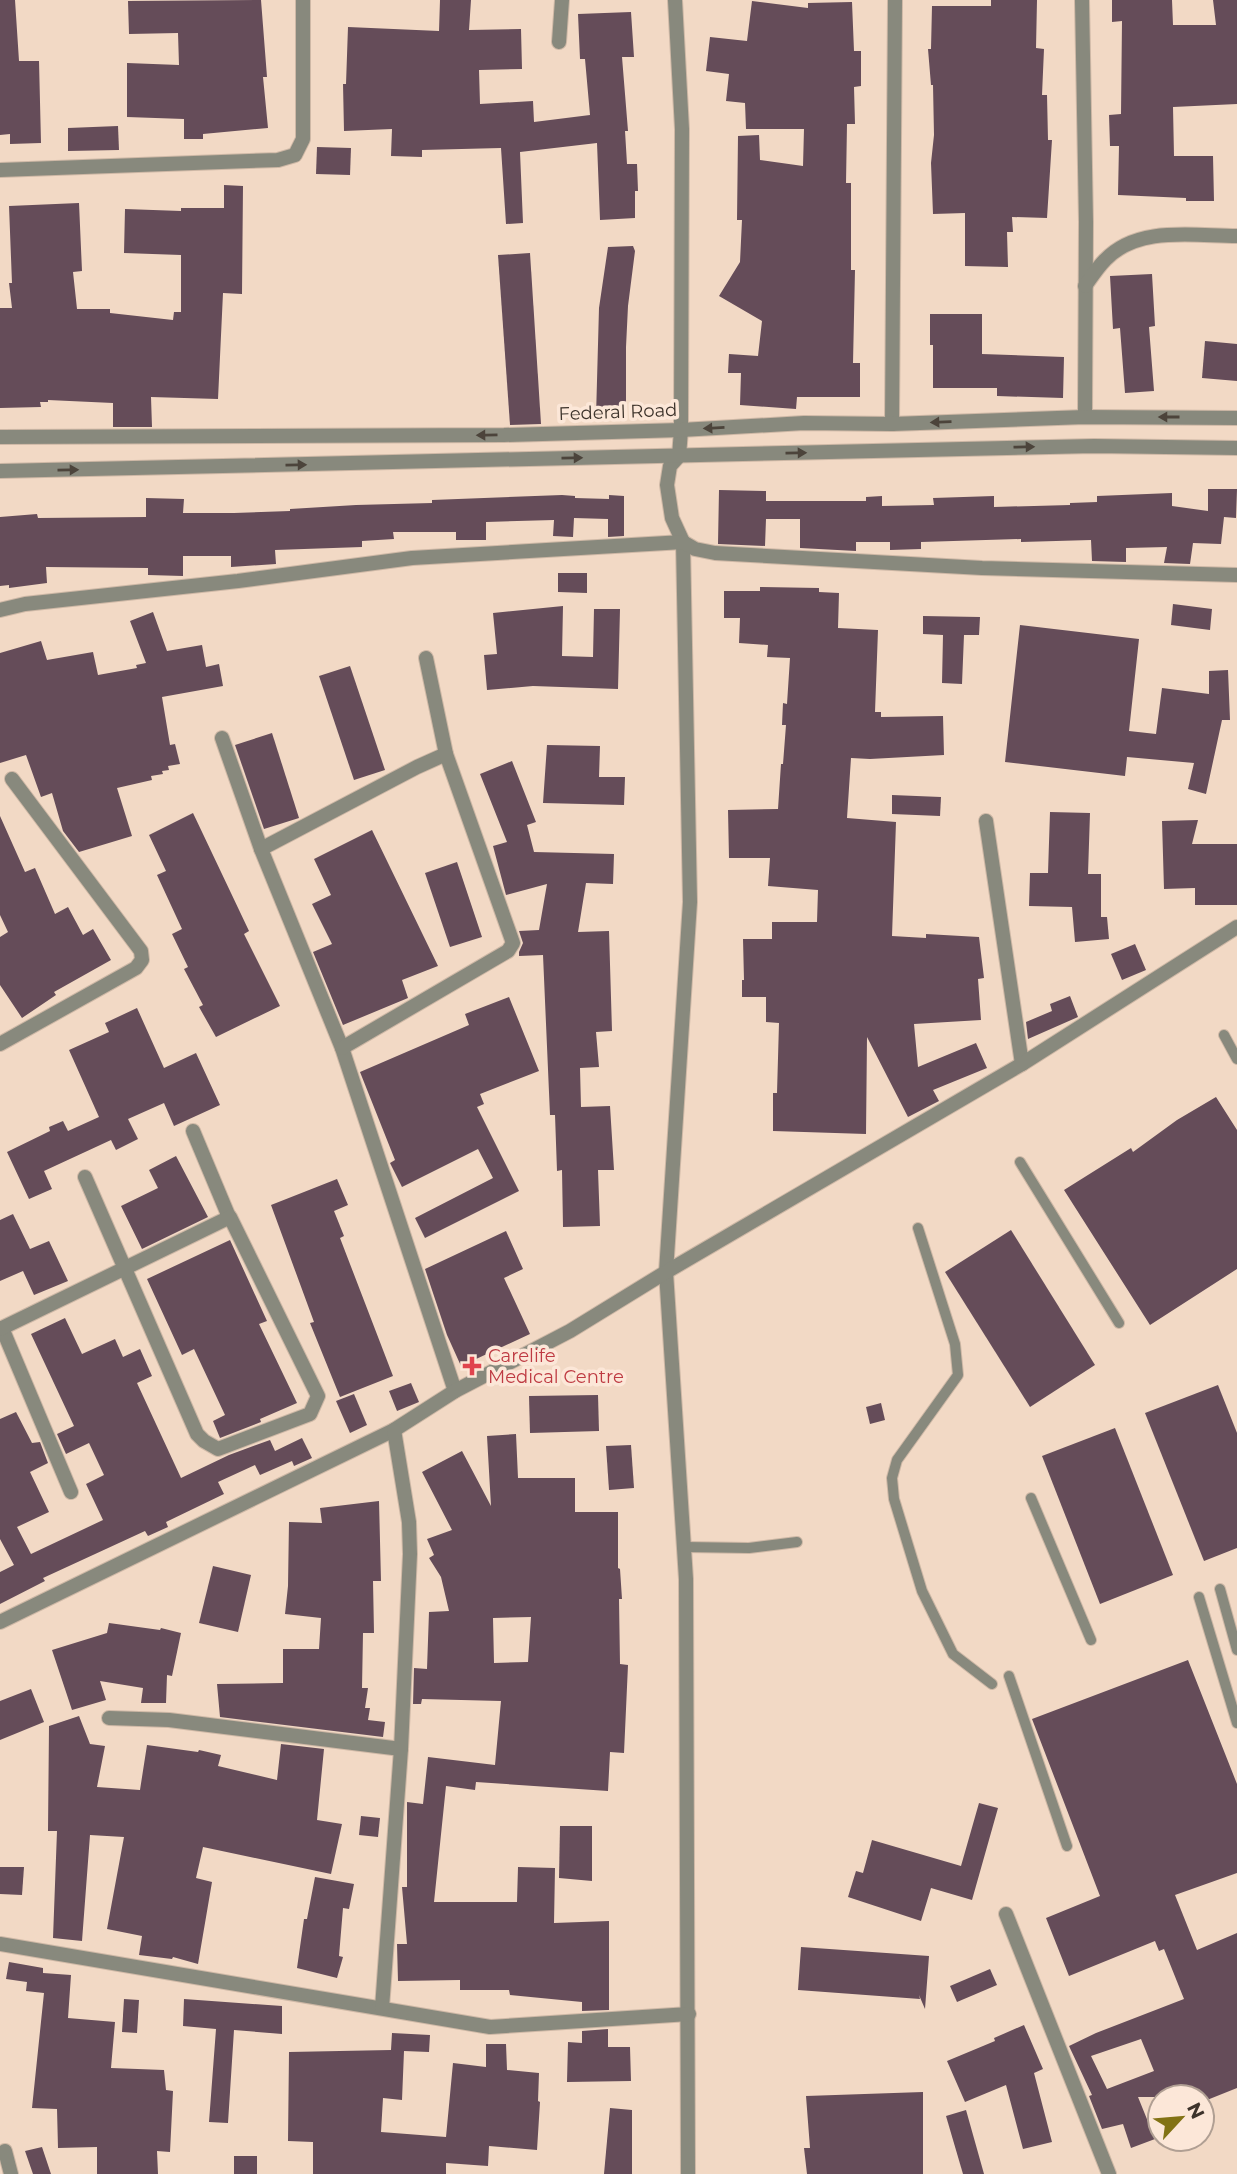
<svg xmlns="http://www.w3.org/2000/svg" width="1237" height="2174" font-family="Montserrat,sans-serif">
<rect width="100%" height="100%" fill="#f2d9c5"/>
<g fill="#654c59" fill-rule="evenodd">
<polygon points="0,0 15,0 19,61 39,61 41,143 10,144 10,134 0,135"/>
<polygon points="261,0 267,77 263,77 268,128 203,134 203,139 184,139 184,119 127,117 127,63 179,65 178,33 129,34 128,1"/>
<polygon points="440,0 471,0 469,30 521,29 522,69 479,70 480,104 533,101 534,122 590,115 585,59 580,59 578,14 631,12 634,57 622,57 628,131 625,131 627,164 637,164 638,191 635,191 635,218 600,220 597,143 520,152 523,223 506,224 501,148 422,150 422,157 391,156 392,129 344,131 343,84 346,84 348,27 439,31"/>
<polygon points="991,0 1037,0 1036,48 1044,49 1042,95 1047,95 1048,140 1052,140 1047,218 1012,217 1013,232 1007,232 1008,267 965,266 965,213 933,214 931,163 934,135 933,85 931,85 928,49 931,49 932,6 991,6"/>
<polygon points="1112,0 1172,0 1173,25 1216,25 1213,0 1237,0 1237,104 1173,107 1174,156 1213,156 1214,201 1186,201 1186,198 1118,195 1119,146 1110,146 1109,115 1121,114 1122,21 1112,22"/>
<polygon points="752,1 808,8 808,3 852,2 854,51 861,51 861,86 854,87 855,124 847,124 846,183 851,183 851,270 855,270 853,363 860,363 860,397 797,397 796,409 740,405 741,373 728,373 729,354 758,356 762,321 719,296 740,262 742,220 737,220 738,136 759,135 760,160 803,166 804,129 746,129 745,103 726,101 729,74 706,71 710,37 747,41"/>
<polygon points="118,126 119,150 68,151 68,128"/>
<polygon points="317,147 351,148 350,175 316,174"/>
<polygon points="224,185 243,186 242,294 223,293 218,399 151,397 152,427 113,427 113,403 48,400 48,402 40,402 41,407 0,408 0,308 12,308 9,283 12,283 9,206 79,203 82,271 73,272 77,309 110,309 110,313 173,320 174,312 181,312 181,255 124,253 125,209 181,211 181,208 224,208"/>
<polygon points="633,246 635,251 628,306 626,347 626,418 596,417 599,308 608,247"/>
<polygon points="530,253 541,424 510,425 498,255"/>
<polygon points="1152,274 1155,326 1149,327 1154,391 1125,393 1120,328 1113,329 1110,276"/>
<polygon points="930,314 982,314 982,354 1064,357 1063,398 997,396 997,388 933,388 933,345 930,345"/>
<polygon points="1205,341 1237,344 1237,381 1202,378"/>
<polygon points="1208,489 1237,489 1236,518 1224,517 1221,544 1193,543 1190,564 1164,563 1167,547 1126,548 1126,562 1092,561 1091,540 1021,542 1021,539 921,542 921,549 890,550 890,542 856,542 856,551 800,548 800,519 766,519 765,546 718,544 719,490 766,491 766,501 866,501 866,497 882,496 882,506 934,505 933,498 994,496 994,507 1070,505 1070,503 1097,502 1097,496 1172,493 1172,506 1208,511"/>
<polygon points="562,495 575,496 575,498 609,499 609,495 624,496 624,536 608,537 608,519 574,518 573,537 553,536 554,520 486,522 486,540 456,540 456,532 393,532 394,539 362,541 362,547 275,550 276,564 231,567 231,556 183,556 183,576 148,575 148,568 46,567 47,583 9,588 9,585 0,586 0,517 37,514 38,518 146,517 146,498 184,499 183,513 234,513 290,511 290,509 356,505 432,503 432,500"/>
<polygon points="558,573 587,573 587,593 558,592"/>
<polygon points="760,587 819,588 819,592 839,593 838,628 878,630 875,712 881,712 881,717 943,716 944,755 870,759 851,758 847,818 896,822 892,936 926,938 926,934 979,937 984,978 978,979 981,1020 914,1024 918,1067 976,1043 987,1068 933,1090 939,1101 908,1117 867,1037 866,1134 773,1131 773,1093 777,1093 779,1023 766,1022 766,997 742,997 742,980 744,980 743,939 772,939 772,922 817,922 818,890 768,886 770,858 729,858 728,810 778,809 781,764 783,764 786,725 782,725 783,703 787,704 790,658 767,657 768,645 739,643 740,618 724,618 724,591 760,591"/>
<polygon points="1173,604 1212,609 1210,630 1171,625"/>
<polygon points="563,606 562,656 593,657 594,609 620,609 618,689 533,686 487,690 484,655 497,654 493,613"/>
<polygon points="153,612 167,651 202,645 206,667 219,664 223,686 162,697 170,745 175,744 180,764 168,766 169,770 162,771 163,774 151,776 152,780 117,788 132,836 79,852 63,831 52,793 41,797 26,755 0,763 0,653 41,641 47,660 93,652 98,675 137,668 136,665 146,663 130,621"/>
<polygon points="923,616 980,617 979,635 964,635 962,684 942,683 943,635 923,634"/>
<polygon points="1020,625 1139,639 1129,731 1156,734 1162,688 1209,694 1209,671 1228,670 1230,720 1222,720 1206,794 1188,789 1194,763 1127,757 1125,776 1005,762"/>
<polygon points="350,666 385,770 354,780 319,676"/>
<polygon points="272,733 299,818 264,829 235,745"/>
<polygon points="547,745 600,746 599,777 625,777 624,805 543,803"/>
<polygon points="512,761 536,822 527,825 534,852 614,854 613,884 586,883 578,932 609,931 612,1031 596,1032 599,1067 580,1068 581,1107 610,1106 614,1170 598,1170 600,1226 563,1227 562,1170 557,1171 555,1115 550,1115 543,955 519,956 519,952 523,943 519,931 539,930 547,884 506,895 493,846 507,842 480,774"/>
<polygon points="892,795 941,797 940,816 892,814"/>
<polygon points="1050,812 1090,813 1088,874 1101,874 1101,917 1107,917 1109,939 1075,942 1072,907 1029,906 1030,873 1048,873"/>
<polygon points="193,813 249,931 244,934 280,1006 216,1037 199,1007 203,1005 184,969 188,967 172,934 182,929 157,875 166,871 149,835"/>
<polygon points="0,816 25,872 35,868 55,914 68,907 83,935 93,929 111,960 54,992 56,995 22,1018 0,985 0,937 8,932 0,915"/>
<polygon points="1198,820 1192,844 1237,844 1237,905 1195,905 1195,888 1164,889 1162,821"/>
<polygon points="372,830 438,966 402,980 408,998 343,1025 313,952 332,944 312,904 331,895 314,859"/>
<polygon points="457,862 482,937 450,947 425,873"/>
<polygon points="1135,944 1146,970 1122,980 1111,954"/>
<polygon points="1070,996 1078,1017 1028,1039 1026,1022 1052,1011 1050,1004"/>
<polygon points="509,997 539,1071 480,1094 484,1104 477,1107 519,1191 425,1238 415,1218 493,1178 478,1149 402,1187 390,1163 395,1160 360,1072 469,1025 465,1014"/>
<polygon points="137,1008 164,1068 196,1053 220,1105 174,1126 164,1103 128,1119 138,1139 116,1150 111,1140 44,1171 52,1189 29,1199 7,1152 50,1131 49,1127 63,1121 68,1131 99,1117 69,1050 109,1032 105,1023"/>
<polygon points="1216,1097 1237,1130 1237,1269 1150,1325 1064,1190 1131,1148 1133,1152 1177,1120"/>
<polygon points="176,1156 208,1217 142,1249 121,1206 158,1188 149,1170"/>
<polygon points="337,1179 348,1205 334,1211 344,1236 340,1238 393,1376 340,1397 310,1323 314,1322 271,1205"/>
<polygon points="13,1214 30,1249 49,1241 68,1281 34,1295 23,1271 0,1281 0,1220"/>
<polygon points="1011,1230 1095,1365 1030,1407 945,1272"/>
<polygon points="506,1231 523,1269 504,1278 530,1334 461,1366 447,1335 425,1269"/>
<polygon points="230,1240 267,1321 259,1324 297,1403 260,1419 261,1422 220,1438 213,1421 225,1415 194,1349 182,1355 147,1279"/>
<polygon points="65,1318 82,1354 115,1339 123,1357 140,1349 152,1376 137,1383 181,1478 229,1455 270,1440 275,1451 302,1438 312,1458 294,1466 292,1461 260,1475 255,1465 218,1482 224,1494 166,1522 168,1527 148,1536 145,1531 43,1578 45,1581 0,1604 0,1572 14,1565 0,1539 0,1419 16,1412 32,1443 40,1442 48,1463 30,1472 49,1512 17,1527 31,1554 103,1520 86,1484 104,1475 89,1443 66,1454 57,1434 74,1426 31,1334"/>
<polygon points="411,1383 419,1402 397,1411 389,1391"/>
<polygon points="1218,1385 1237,1433 1237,1548 1204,1561 1145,1413"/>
<polygon points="354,1394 367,1425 350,1433 336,1401"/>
<polygon points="598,1395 599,1431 530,1433 529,1396"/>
<polygon points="881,1403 885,1420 870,1424 866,1407"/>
<polygon points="1115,1428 1173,1575 1100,1604 1042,1456"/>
<path d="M516,1434l2,44h57v34h43v56l2,1 2,30h-3l1,65 8,1 -4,88 -14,-1 -2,39 -132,-9 -1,8 -29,-4 -12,116h83l1,-35 37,1 -1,55 55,-2v89l-27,1v-9l-72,-7 -1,-5h-49v-10l-62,1 -1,-37h10l-5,-57h5v-85l16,2 5,-47 67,8 6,-64 -79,-2 -1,5h-8l1,-36 13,1 2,-57 20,-1 -8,-34 -12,-19 5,-3 -7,-16 25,-9 -30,-58 40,-21 29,55 -4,-70zM531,1617l-3,45 -34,1 -1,-45z"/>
<polygon points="631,1445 634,1488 609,1490 606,1446"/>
<polygon points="379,1501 381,1581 373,1581 374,1633 363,1633 362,1688 368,1688 365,1708 370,1708 368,1720 385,1722 383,1737 220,1717 217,1684 283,1683 283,1649 319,1649 321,1618 285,1614 288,1586 289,1522 322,1523 320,1508"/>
<polygon points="213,1566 251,1575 238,1632 199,1623"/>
<polygon points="109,1623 160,1630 161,1628 181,1633 172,1676 167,1675 166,1703 141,1703 143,1688 100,1681 106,1700 72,1710 52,1650 107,1633"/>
<path d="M1188,1660l49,124v89l-62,22 22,55 40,-17v155l-35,14v-5h-64l17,42 -24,9 -8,-24 -21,5 -13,-33 3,-1 -23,-49 27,-13 88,-34 -20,-50 -5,2 -4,-10 -86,35 -23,-58 54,-22 -68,-177zM1141,2039l13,32 -47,18 -16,-33z"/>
<polygon points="31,1689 44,1722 0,1740 0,1701"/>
<polygon points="79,1716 90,1744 105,1746 97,1787 140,1790 147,1745 198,1752 199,1750 221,1755 218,1766 277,1780 281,1744 324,1749 317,1820 342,1824 331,1874 203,1847 196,1878 212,1882 198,1964 173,1957 172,1959 139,1955 142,1936 107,1929 124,1837 90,1835 82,1941 53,1938 57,1831 48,1831 49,1726"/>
<polygon points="979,1803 998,1808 972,1900 931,1888 921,1921 848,1897 856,1871 863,1873 872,1840 961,1866"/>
<polygon points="361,1816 380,1818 378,1837 359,1835"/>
<polygon points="560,1826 592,1826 592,1881 559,1878"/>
<polygon points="0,1867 24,1867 22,1895 0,1894"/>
<polygon points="315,1877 354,1884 349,1909 343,1908 339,1956 343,1957 337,1978 297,1968 304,1919 307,1919"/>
<polygon points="801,1947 929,1956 925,2009 919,1995 920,1999 798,1990"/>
<polygon points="9,1962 43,1968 43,1973 71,1975 68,2018 115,2022 111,2068 164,2070 166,2090 173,2091 170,2152 157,2151 158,2174 97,2174 97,2147 58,2148 57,2109 32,2108 44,1993 26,1991 27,1982 6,1979"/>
<polygon points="990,1969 997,1985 957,2002 950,1986"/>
<polygon points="124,1999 139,2000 137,2033 122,2032"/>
<polygon points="184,1999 282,2006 282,2034 234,2030 228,2123 209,2122 216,2029 183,2026"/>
<polygon points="1024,2025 1043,2069 1034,2073 1052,2142 1023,2149 1006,2085 965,2102 947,2061 995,2041 994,2038"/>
<polygon points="608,2029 608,2047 630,2047 631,2081 567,2082 568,2042 582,2043 582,2031"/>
<polygon points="392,2033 430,2035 429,2052 404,2051 402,2100 383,2098 381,2132 446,2137 453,2063 486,2067 486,2044 506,2044 507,2070 539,2073 538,2101 540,2102 537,2150 489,2146 488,2166 446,2163 446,2174 313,2174 313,2142 288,2141 289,2052 391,2050"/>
<polygon points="923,2092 923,2174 807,2174 804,2148 810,2148 806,2096"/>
<polygon points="610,2108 632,2110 632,2174 604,2174"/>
<polygon points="966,2110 984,2174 963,2174 946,2116"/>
<polygon points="42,2147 51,2174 33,2174 25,2151"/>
<rect x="234" y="2156" width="23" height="18"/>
</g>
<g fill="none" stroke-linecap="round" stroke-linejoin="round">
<defs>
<g id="service">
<polyline points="1224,1035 1237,1059"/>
<polyline points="1020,1162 1119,1323"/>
<polyline points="918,1228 955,1344 958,1375 897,1460 892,1478 894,1499 922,1591 953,1654 992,1684"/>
<polyline points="1031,1498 1091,1640"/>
<polyline points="685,1547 749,1548 797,1542"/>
<polyline points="1220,1589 1237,1650"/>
<polyline points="1199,1597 1237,1723"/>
<polyline points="1009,1676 1067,1846"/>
</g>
<g id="minor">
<polyline points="675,0 682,129 681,430 679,456 670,466 667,485 672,518 683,542 690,902 666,1272 686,1579 688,2174"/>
<polyline points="1082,0 1086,222 1085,417"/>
<polyline points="559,42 562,0"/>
<polyline points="0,170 278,160 295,155 303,139 303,0"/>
<path d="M1085,286c6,-8 12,-18 20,-26 33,-35 89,-24 132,-24"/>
<polyline points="892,424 895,0"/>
<polyline points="0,437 504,435 681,430 804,423 892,424 1085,417 1237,418"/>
<polyline points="0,471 1094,446 1237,448"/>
<polyline points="0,610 25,604 238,581 412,558 683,542 695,549 715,553 982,568 1237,575"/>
<polyline points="222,738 261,849"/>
<polyline points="446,754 417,767 261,849 342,1048 455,1391"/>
<polyline points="986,821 1022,1064"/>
<polyline points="0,1044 136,968 142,960 141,951 12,779"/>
<polyline points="342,1048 508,951 513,943 446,754 426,658"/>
<polyline points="193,1131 229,1217"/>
<polyline points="2,1328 71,1492"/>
<polyline points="0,1329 230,1217 318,1396 310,1414 218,1449 204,1441 197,1434 85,1177"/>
<polyline points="0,1622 394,1430 455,1391 570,1331 666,1272 1022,1064 1237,927"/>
<polyline points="109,1718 169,1720 401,1749"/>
<polyline points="1006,1914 1109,2174"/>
<polyline points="0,1944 490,2027 689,2014"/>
<polyline points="382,2008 401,1749 410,1554 409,1522 394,1430"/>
<polyline points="5,2151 11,2174"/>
</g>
</defs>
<use href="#service" stroke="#ceb8a6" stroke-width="12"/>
<use href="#minor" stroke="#ceb8a6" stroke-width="16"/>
<use href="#service" stroke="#88897d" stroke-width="10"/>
<use href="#minor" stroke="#88897d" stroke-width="14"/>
</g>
<defs><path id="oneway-solid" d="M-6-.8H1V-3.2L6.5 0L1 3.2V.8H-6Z" transform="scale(1.75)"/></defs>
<g fill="#4c443b">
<use href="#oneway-solid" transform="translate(1169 417) rotate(-180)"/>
<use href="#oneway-solid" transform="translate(941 422) rotate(178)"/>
<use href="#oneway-solid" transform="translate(714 428) rotate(177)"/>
<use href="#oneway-solid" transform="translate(487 435) rotate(179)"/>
<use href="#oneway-solid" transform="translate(1024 447) rotate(-1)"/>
<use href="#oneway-solid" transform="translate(796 453) rotate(-1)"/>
<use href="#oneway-solid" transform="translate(572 458) rotate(-1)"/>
<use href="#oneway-solid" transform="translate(296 465) rotate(-1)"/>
<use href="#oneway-solid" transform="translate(68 470) rotate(-1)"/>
</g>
<path fill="#e0444e" stroke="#fce7d8" stroke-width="2.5" d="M468.5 1355.5h7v7h7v7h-7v7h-7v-7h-7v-7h7z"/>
<g text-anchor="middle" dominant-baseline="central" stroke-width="7" stroke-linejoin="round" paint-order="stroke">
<g font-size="18" fill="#3d332b" stroke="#fce7d8">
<text transform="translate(618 412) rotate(-2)">Federal Road</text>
</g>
<g font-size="18" fill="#be3a42" stroke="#fce7d8" text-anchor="start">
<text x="488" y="1356">Carelife<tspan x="488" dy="21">Medical Centre</tspan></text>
</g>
</g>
<g transform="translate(1181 2118) rotate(64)"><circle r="33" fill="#fce7d8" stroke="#b09f93" stroke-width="2"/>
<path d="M0-5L12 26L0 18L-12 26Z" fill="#827214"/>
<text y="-10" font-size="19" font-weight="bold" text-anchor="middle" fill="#3d332b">N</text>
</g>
</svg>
